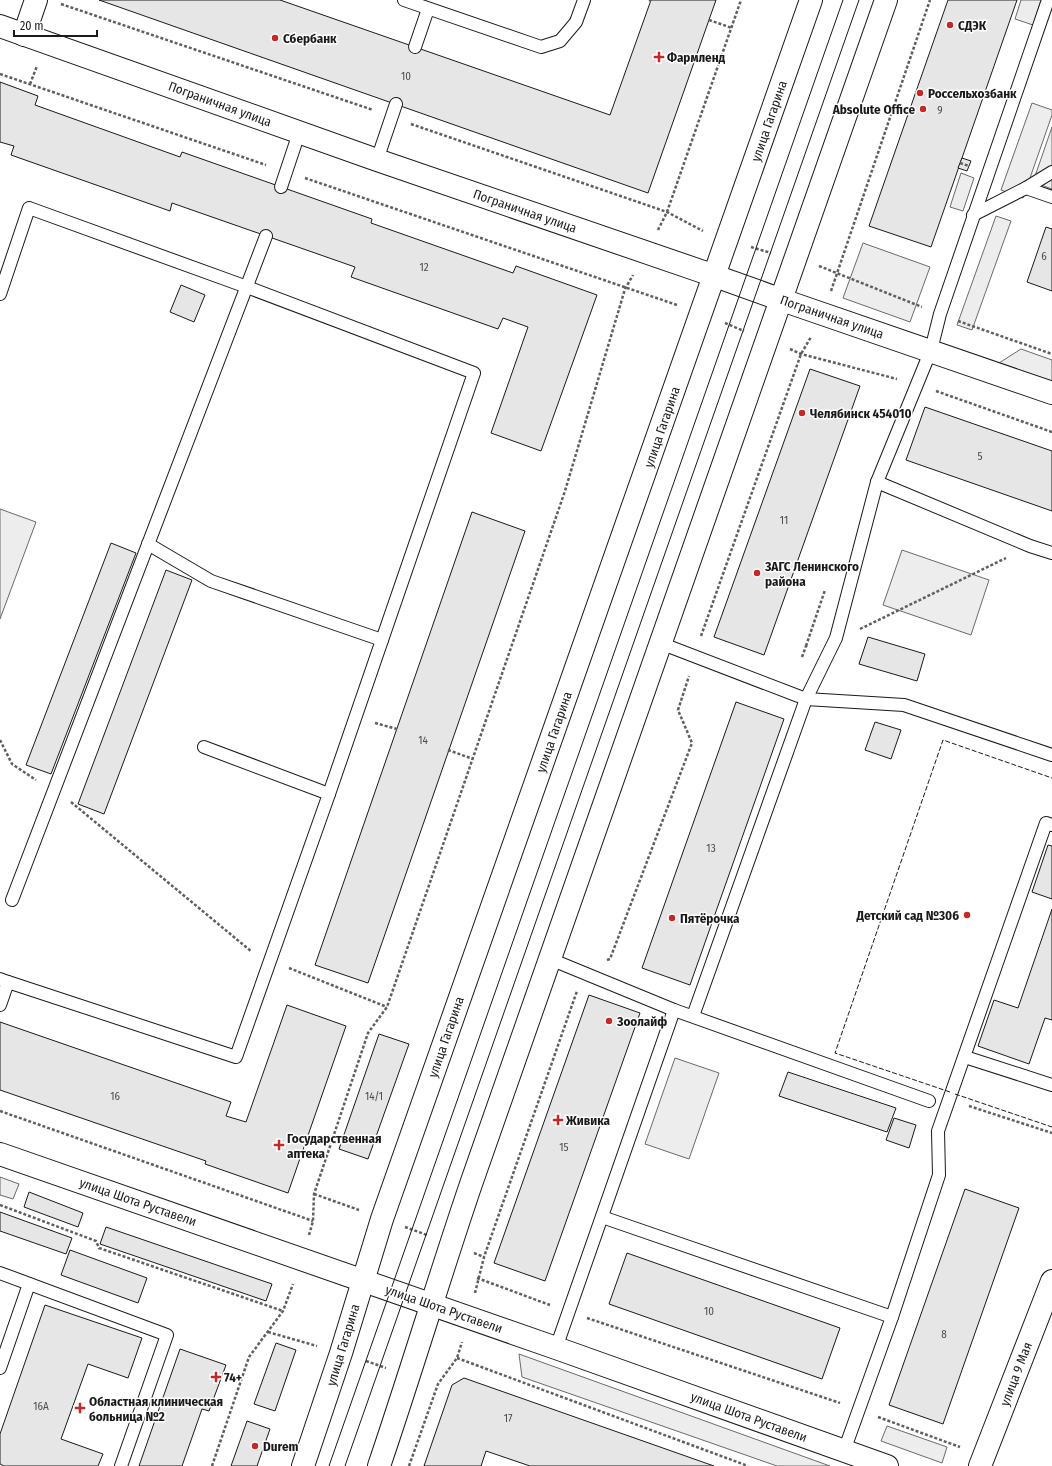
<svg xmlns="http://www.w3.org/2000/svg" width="1052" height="1466" font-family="'Fira Sans Condensed',sans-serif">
<rect width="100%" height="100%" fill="#fff"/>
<g fill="#ededed" stroke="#6a6a6a">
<polygon points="1021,0 1041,0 1033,25 1015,19"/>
<polygon points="1032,103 1052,110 1052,115 1023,198 1001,190"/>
<polygon points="1052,127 1052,189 1033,182"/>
<polygon points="961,173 974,178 963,211 950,207"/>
<polygon points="996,216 1011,221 972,330 957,325"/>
<polygon points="863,243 930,267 910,322 843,298"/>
<polygon points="1021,349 1052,360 1052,381 999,363"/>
<polygon points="0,509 36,522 0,619"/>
<polygon points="902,550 989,580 971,635 883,605"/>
<polygon points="675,1058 719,1073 689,1159 645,1144"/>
<polygon points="0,1177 19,1184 13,1199 0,1195"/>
<polygon points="519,1354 830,1466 777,1466 522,1377"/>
<polygon points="887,1426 947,1447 942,1463 881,1441"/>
</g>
<g fill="#e6e6e6" stroke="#1a1a1a">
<polygon points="99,0 280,0 610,115 651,0 716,0 648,193"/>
<polygon points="948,0 1017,0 931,247 869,226"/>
<polygon points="0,82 38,96 35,105 180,157 182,152 372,219 371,223 513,273 516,266 597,295 541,451 491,433 528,327 503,318 498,329 351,277 355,267 172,203 170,211 11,155 14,146 0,142"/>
<polygon points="962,158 971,161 967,171 958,168"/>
<polygon points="1046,227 1052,229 1052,291 1027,282"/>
<polygon points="181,285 205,295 194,322 170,312"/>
<polygon points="810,369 860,386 764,655 714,637"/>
<polygon points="925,407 1052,451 1052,511 906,460"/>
<polygon points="472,512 525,531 368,983 315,965"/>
<polygon points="111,543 136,553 51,774 26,765"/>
<polygon points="166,570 192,580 104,814 78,804"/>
<polygon points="868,637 925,654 917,681 859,664"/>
<polygon points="736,702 784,719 690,985 642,968"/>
<polygon points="875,722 901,730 891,759 865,750"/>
<polygon points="1048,845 1052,846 1052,899 1032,892"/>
<polygon points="1052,909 1052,1020 1045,1018 1029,1064 978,1046 994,1000 1018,1008"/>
<polygon points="589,995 640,1013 545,1281 494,1263"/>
<polygon points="287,1005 346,1026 288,1193 205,1164 206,1161 0,1090 0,1022 231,1102 226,1116 246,1122"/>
<polygon points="379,1034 409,1044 368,1159 339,1149"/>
<polygon points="788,1072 896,1108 887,1132 779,1096"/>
<polygon points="894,1118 916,1125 909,1148 886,1140"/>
<polygon points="965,1189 1019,1208 943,1424 889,1405"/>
<polygon points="29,1192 83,1213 78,1227 24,1207"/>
<polygon points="0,1212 72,1238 66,1254 0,1231"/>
<polygon points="106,1227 272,1284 266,1301 100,1244"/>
<polygon points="70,1250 147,1278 138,1303 61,1275"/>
<polygon points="627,1253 840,1328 822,1379 609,1304"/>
<polygon points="45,1305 142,1338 128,1378 88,1364 61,1439 103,1454 98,1466 4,1466 0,1464 0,1434"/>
<polygon points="276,1343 296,1350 275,1411 254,1404"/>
<polygon points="180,1349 226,1365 209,1411 202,1409 182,1466 139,1466"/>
<polygon points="464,1378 714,1466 530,1466 486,1451 481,1466 424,1466 452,1385"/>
<polygon points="247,1421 270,1429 257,1466 231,1466"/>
</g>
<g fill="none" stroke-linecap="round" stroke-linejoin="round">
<defs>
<g id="lane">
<polyline points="404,0 541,47 560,41 576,22 584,0"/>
<polyline points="415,47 428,9"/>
<polyline points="377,160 396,104"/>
<polyline points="281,187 299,133"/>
<polyline points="1026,188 1052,197"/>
<polyline points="973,215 1026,188 1052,172"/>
<polyline points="0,294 29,208 247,287 474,373 329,794 236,1057 8,982"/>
<polyline points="877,482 1030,546 1052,553"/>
<polyline points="148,544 211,581 382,640"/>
<polyline points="660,643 806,699 904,705 1052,755"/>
<polyline points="204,747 329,794"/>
<polyline points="12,900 266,236"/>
<polyline points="550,959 674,1010 929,1101"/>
<polyline points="0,979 8,982 0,1005"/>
<polyline points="693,1016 806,699 836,638 877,482 931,350 940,314 1048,0"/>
<polyline points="965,1057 1052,1085"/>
<polyline points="602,1217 892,1317"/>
<polyline points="0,1273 167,1335 121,1466"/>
<polyline points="556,1348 674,1010"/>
<polyline points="0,1368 29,1284"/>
<polyline points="844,1451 892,1317 939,1175 938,1131 1046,823 1052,825"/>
</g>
<g id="street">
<polyline points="0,26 377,160 715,276"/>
<polyline points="24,35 36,0"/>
<polyline points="782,300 1052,393"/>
<polyline points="980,1466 1052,1281"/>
</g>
<g id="secondary">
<polyline points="715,276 782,300"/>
<polyline points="0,1154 556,1348 887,1466"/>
<polyline points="303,1466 341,1353 382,1219 811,0"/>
<path d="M379,1466c32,-94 60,-188 92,-282l415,-1184"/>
</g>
</defs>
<use href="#lane" stroke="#1a1a1a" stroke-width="14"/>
<use href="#street" stroke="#1a1a1a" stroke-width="24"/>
<use href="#secondary" stroke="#1a1a1a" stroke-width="24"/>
<g stroke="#5f5f5f" stroke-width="2.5" stroke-dasharray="3 2" stroke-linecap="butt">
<polyline points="649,0 651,1"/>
<polyline points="61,4 373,110"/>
<polyline points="709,20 732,28"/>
<polyline points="0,74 266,165"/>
<polyline points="30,84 37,66"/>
<polyline points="411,124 667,212 703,231"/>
<polyline points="960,163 969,166"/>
<polyline points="305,178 677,305"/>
<polyline points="658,230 667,212 741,0"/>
<polyline points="751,247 771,253"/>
<polyline points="819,266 922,307"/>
<polyline points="831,291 930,0"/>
<polyline points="958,321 1052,354"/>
<polyline points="725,323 744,331"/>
<polyline points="790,349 801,354 897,379"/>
<polyline points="936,391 1052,432"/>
<polyline points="860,629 1006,558"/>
<polyline points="701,636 801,354 811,337"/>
<polyline points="806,646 825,590"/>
<polyline points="802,657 806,646 809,645"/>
<polyline points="375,723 397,729"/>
<polyline points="0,740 12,764 36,780"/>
<polyline points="448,750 473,759"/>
<polyline points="71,802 252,952"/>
<polyline points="607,960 610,959 692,743 678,710 689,676"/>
<polyline points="289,968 387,1007"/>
<polyline points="969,1106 1052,1133"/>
<polyline points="0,1111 313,1221"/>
<polyline points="314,1194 359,1210"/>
<polyline points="0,1205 96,1241 99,1248 283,1311"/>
<polyline points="405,1227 427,1235"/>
<polyline points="309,1235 313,1221 314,1194 368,1033 387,1007 565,491 625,289 633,275"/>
<polyline points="474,1253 484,1257"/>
<polyline points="477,1278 550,1305"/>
<polyline points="475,1293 484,1257 577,991"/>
<polyline points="587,1318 840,1403"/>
<polyline points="268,1332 317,1346"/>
<polyline points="457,1358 748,1466"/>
<polyline points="366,1361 386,1368"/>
<polyline points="878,1417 960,1447"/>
<polyline points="212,1466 249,1357 283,1311 293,1284"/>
<polyline points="409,1466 438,1384 457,1358 462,1342"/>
</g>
<use href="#lane" stroke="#fff" stroke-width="12"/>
<use href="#street" stroke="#fff" stroke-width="22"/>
<use href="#secondary" stroke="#fff" stroke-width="22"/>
<g stroke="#1a1a1a" stroke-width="1">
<polyline points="329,1466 843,0"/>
<polyline points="345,1466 859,0"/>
</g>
<g stroke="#1a1a1a" stroke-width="1" stroke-dasharray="5 2" stroke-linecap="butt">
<polyline points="950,1092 835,1053 943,740 1052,778"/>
<polyline points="955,1094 1052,1127"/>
</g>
</g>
<g fill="#c62828" stroke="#fff" stroke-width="1.5">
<circle cx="950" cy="25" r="4"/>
<circle cx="275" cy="38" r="4"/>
<path d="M657 51h4v4h4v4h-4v4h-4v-4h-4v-4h4z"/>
<circle cx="920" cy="93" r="4"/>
<circle cx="923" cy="109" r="4"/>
<circle cx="802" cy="413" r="4"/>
<circle cx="757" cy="573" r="4"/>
<circle cx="967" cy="915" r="4"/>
<circle cx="672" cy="918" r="4"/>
<circle cx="609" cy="1021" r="4"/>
<path d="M556 1114h4v4h4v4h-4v4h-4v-4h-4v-4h4z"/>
<path d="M277 1139h4v4h4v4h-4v4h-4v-4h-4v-4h4z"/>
<path d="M214 1371h4v4h4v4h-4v4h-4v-4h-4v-4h4z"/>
<path d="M78 1402h4v4h4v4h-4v4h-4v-4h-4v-4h4z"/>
<circle cx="255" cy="1446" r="4"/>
</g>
<g text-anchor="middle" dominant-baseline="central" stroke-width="3" stroke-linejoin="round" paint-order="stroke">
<g font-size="11" fill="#4d4d4d">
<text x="406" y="76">10</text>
<text x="940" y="110">9</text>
<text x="1044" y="256">6</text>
<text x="424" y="267">12</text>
<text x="980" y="456">5</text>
<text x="784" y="520">11</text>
<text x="423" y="740">14</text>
<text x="711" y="848">13</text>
<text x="115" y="1096">16</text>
<text x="374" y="1096">14/1</text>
<text x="564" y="1147">15</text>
<text x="709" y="1311">10</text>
<text x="944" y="1334">8</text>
<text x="41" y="1406">16А</text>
<text x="508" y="1418">17</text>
</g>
<g font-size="13" font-weight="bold" fill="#1a1a1a" stroke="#fff" text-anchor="start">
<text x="958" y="25">СДЭК</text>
<text x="283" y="38">Сбербанк</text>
<text x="667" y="57">Фармленд</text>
<text x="928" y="93">Россельхозбанк</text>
<text x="915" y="109" text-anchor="end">Absolute Office</text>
<text x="810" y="413">Челябинск 454010</text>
<text x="765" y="566">ЗАГС Ленинского<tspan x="765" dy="15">района</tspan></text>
<text x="959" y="915" text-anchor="end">Детский сад №306</text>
<text x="680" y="918">Пятёрочка</text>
<text x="617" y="1021">Зоолайф</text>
<text x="566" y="1120">Живика</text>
<text x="287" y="1138">Государственная<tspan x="287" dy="15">аптека</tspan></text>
<text x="224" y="1377">74+</text>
<text x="89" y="1401">Областная клиническая<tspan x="89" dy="15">больница №2</tspan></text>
<text x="263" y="1446">Durem</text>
</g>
<g font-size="13" fill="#1a1a1a" stroke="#fff">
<text transform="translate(220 104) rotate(20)">Пограничная улица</text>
<text transform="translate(769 121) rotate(-71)">улица Гагарина</text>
<text transform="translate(525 211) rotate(19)">Пограничная улица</text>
<text transform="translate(832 317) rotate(19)">Пограничная улица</text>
<text transform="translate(662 427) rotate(-71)">улица Гагарина</text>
<text transform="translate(554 732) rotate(-71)">улица Гагарина</text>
<text transform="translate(446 1037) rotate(-71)">улица Гагарина</text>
<text transform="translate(138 1202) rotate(19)">улица Шота Руставели</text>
<text transform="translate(444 1309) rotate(19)">улица Шота Руставели</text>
<text transform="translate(343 1345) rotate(-73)">улица Гагарина</text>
<text transform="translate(1016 1374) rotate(-69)">улица 9 Мая</text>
<text transform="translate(749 1417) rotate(20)">улица Шота Руставели</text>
</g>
</g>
<path d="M14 30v6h83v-6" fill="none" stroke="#1a1a1a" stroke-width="2"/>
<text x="20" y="30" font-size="12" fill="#1a1a1a" stroke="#ffffff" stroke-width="3" paint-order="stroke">20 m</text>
</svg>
